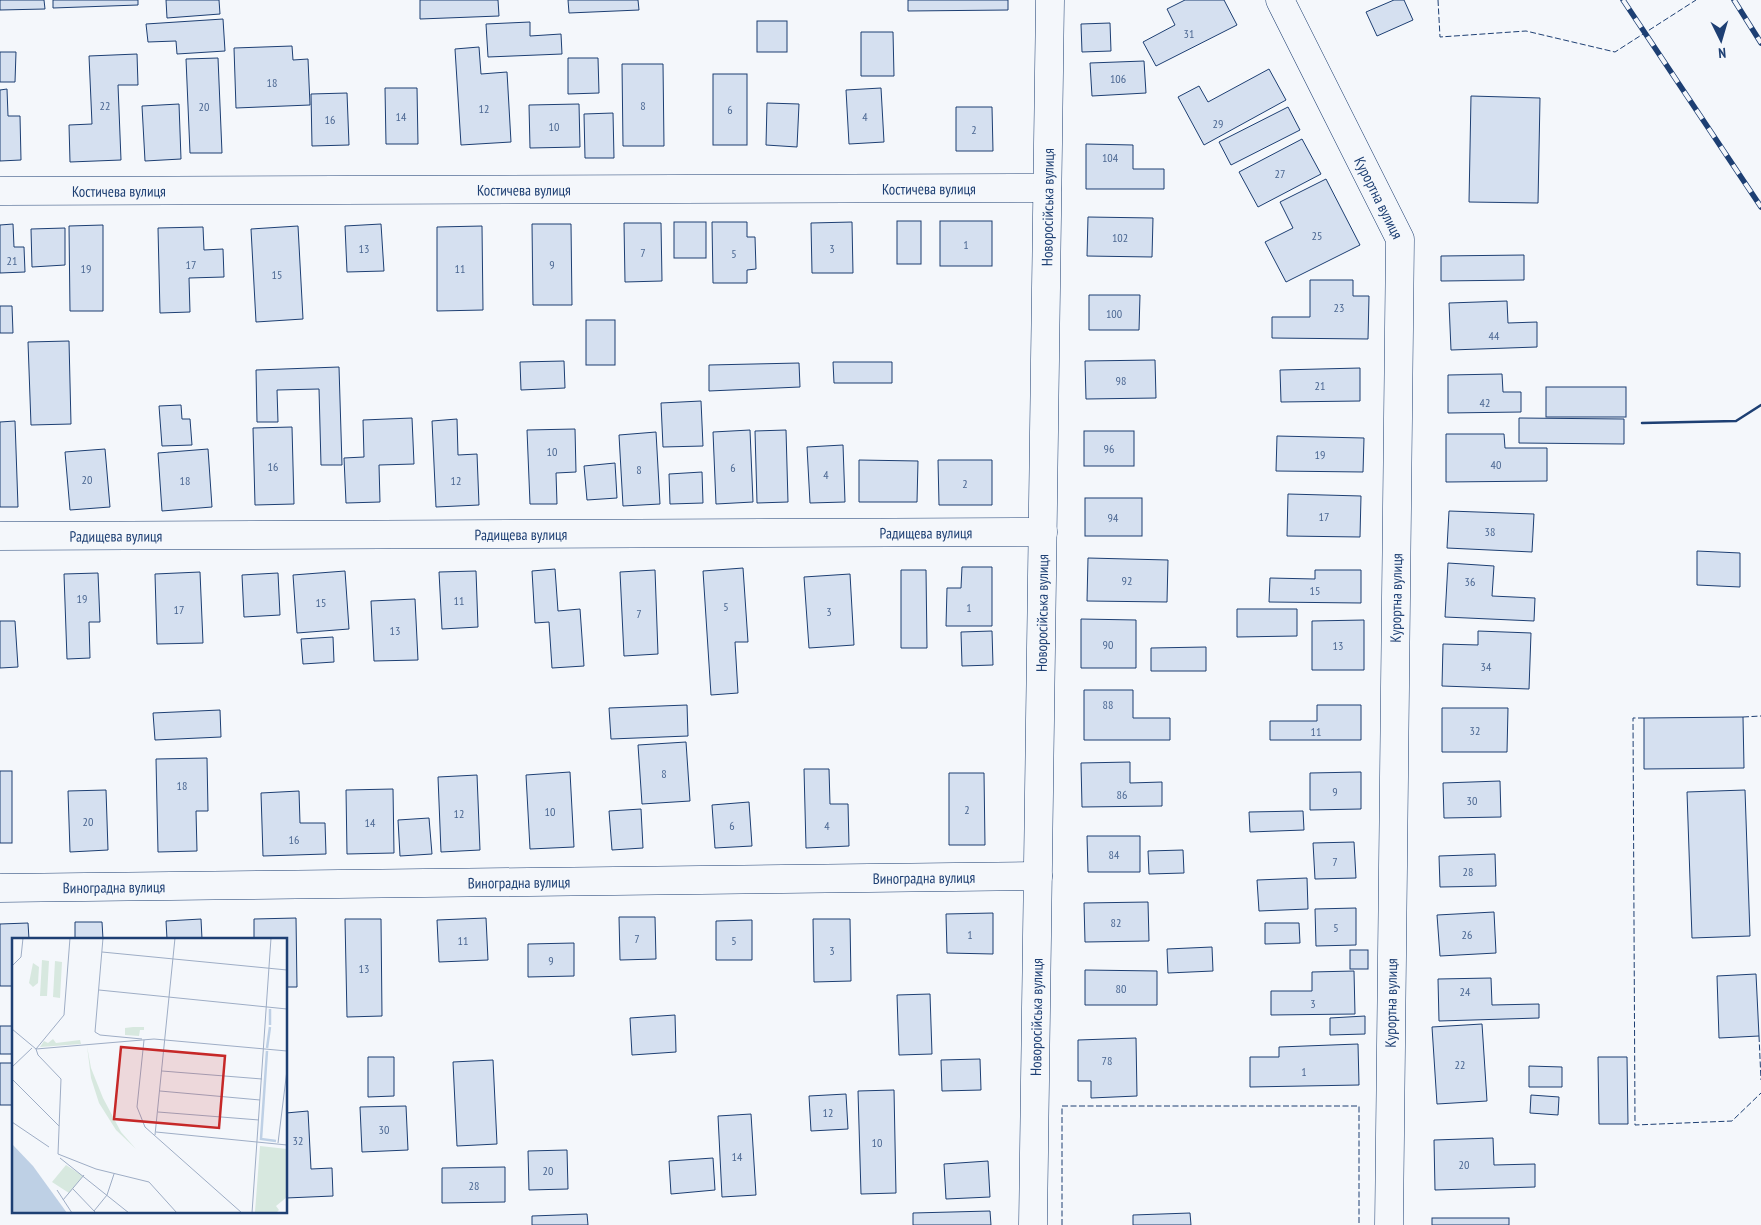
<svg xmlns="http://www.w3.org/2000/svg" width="1761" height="1225" font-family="'PT Sans Narrow',sans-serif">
<rect width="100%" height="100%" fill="#f4f7fb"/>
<g fill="#d5e0f0" stroke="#1d3f73">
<polygon points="0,0 44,0 45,9 0,10"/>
<polygon points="53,0 138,0 138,5 53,8"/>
<polygon points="166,0 219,0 220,14 167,18"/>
<polygon points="420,0 498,0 499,16 420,19"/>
<polygon points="568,0 638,0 639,10 569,13"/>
<polygon points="908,0 1008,0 1008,10 908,11"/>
<polygon points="1185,0 1224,0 1237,25 1156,66 1143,42 1175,25 1167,9"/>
<polygon points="1394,0 1404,0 1413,20 1377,36 1366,12"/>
<polygon points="223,19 225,51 177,54 176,41 148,42 146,24"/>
<rect x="757" y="21" width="30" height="31"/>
<polygon points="530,22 530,36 561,34 562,54 488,57 486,24"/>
<polygon points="1110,23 1111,51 1082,52 1081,24"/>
<polygon points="861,32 893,32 894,76 861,76"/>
<polygon points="292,46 293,60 308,59 310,105 236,108 234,48"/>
<polygon points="479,47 481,74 507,72 511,142 461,145 455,49"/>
<polygon points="0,52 16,52 15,82 0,82"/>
<polygon points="137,54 138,85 118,85 121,160 70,162 69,125 92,124 89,56"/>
<polygon points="218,58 222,153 190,153 186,59"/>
<polygon points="568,58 598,58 599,93 568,94"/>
<polygon points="1144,61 1146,93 1092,96 1090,63"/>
<polygon points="622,64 663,64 664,146 623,146"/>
<polygon points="1269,69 1286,100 1204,145 1178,97 1199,86 1208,102"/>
<rect x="713" y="74" width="34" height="71"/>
<polygon points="385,88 417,88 418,144 386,144"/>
<polygon points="881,88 884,142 849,144 846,90"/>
<polygon points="7,89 8,116 20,116 21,160 0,161 0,90"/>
<polygon points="347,93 349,145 312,146 311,94"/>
<polygon points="1471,96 1540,98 1538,203 1469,202"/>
<polygon points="767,103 799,104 797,147 766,145"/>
<polygon points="179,104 181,159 145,161 142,106"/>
<polygon points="579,104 580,147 530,148 529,105"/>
<polygon points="956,107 992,107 993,151 956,151"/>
<polygon points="1288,107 1300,130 1231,165 1219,142"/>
<polygon points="613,113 614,158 585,158 584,114"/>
<polygon points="1302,139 1321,174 1258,207 1239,172"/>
<polygon points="1086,144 1133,145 1133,169 1164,169 1164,189 1086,189"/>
<polygon points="1326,179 1360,245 1286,282 1265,242 1293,228 1280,202"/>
<polygon points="1088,217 1153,218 1152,257 1087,256"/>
<rect x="897" y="221" width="24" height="43"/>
<rect x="940" y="221" width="52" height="45"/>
<rect x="674" y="222" width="32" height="36"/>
<polygon points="712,222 747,222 747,237 755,237 756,269 747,270 747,283 713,283"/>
<polygon points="852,222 853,273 812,273 811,223"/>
<polygon points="624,223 661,223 662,281 625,282"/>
<polygon points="13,224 14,247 24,247 25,272 0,273 0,225"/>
<polygon points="381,224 384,271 347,272 345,226"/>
<polygon points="532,224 571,224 572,305 533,305"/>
<polygon points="103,225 103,311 70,311 69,226"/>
<polygon points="298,226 303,319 256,322 251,229"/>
<polygon points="482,226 483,310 437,311 437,227"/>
<polygon points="203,227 204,250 223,249 224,277 189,278 190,312 160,313 158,228"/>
<polygon points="65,228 65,265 32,267 31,229"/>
<polygon points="1524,255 1524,280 1441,281 1441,256"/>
<polygon points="1310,280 1353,280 1353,296 1369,296 1368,339 1272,338 1272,317 1310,317"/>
<polygon points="1089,295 1140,295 1139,330 1089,330"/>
<polygon points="1507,301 1508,323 1537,322 1537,347 1451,350 1449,303"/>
<polygon points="0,306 12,306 13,333 0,333"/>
<rect x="586" y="320" width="29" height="45"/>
<polygon points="69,341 71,424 31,425 28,342"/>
<polygon points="1155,360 1156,398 1086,399 1085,361"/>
<polygon points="564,361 565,388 521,390 520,362"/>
<polygon points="833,362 892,362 892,383 834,383"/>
<polygon points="799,363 800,387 709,391 709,365"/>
<polygon points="339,367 342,465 321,465 319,389 277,390 278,422 257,422 256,370"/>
<polygon points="1360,368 1360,401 1281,402 1280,370"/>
<polygon points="1502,374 1503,392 1521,392 1521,412 1448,413 1448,375"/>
<rect x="1546" y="387" width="80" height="30"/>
<polygon points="701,401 703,446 663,447 661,403"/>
<polygon points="181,405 182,419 190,419 192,445 162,446 159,406"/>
<polygon points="412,418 414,464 379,465 380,502 346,503 344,458 364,457 363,420"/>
<polygon points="1519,418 1624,419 1624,444 1519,443"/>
<polygon points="457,419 458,455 477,454 479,505 436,507 432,421"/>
<polygon points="15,421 18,507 0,507 0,422"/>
<polygon points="292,427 294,504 255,505 253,428"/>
<polygon points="575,429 576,472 556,473 557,504 530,504 527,430"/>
<polygon points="750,430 753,502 716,504 713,432"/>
<polygon points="786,430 788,502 757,503 755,431"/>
<rect x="1084" y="431" width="50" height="35"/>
<polygon points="656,432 660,504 623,506 619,435"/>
<polygon points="1446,434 1504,434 1505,448 1547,448 1547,481 1446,482"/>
<polygon points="1277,436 1364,438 1363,472 1276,471"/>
<polygon points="843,445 845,502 810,503 807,447"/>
<polygon points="105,449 110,507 70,510 65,452"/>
<polygon points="208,449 212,507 162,511 158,453"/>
<polygon points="859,460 918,461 917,502 859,502"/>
<polygon points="938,460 992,460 992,505 939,505"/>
<polygon points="615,463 617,498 587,500 584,466"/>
<polygon points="702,472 703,503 670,504 669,474"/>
<polygon points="1288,494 1361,496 1360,537 1287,536"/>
<rect x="1085" y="498" width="57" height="38"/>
<polygon points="1449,511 1534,514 1532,552 1447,548"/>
<polygon points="1697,551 1740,553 1740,587 1697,585"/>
<polygon points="1088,558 1168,560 1167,602 1087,601"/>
<polygon points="1448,563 1494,566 1492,596 1535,598 1534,621 1445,617"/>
<polygon points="962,567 992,567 992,626 946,626 947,588 961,588"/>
<polygon points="743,568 748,642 735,642 738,693 711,695 703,571"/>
<polygon points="555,569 558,611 580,609 584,666 552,668 549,622 535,623 532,571"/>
<polygon points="655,570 658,654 624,656 620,572"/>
<polygon points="901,570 926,570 927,648 901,648"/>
<polygon points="1315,570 1361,570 1361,603 1269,602 1270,578 1315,579"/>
<polygon points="345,571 349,629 297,633 293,575"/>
<polygon points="476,571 478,627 442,629 439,572"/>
<polygon points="200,572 203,643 157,644 155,574"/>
<polygon points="98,573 100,622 89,622 90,658 67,659 64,574"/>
<polygon points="278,573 280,615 244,617 242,575"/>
<polygon points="850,574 854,645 809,648 804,577"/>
<polygon points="415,599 418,660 374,661 371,601"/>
<polygon points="1237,609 1297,609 1297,636 1237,637"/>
<polygon points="1081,619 1136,620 1136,668 1081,668"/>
<polygon points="1364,620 1364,670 1312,670 1312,621"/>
<polygon points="0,621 15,621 18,667 0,668"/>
<polygon points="992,631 993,665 962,666 961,632"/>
<polygon points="1478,631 1531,633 1529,689 1442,686 1443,644 1478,645"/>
<polygon points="333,637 334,662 303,664 301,639"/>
<polygon points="1206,647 1206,671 1151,671 1151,648"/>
<polygon points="1084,690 1133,690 1133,718 1170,718 1170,740 1084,740"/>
<polygon points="687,705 688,736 611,739 609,708"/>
<polygon points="1317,705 1361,705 1361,740 1270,740 1270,721 1317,721"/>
<polygon points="1442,708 1508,708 1507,752 1442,752"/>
<polygon points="220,710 221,737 155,740 153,713"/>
<polygon points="1743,717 1744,768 1644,769 1644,718"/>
<polygon points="686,742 690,801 642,804 638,745"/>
<polygon points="207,758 208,811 196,811 197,851 158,852 156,759"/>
<polygon points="1130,762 1130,783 1162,782 1162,806 1082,807 1081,763"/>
<polygon points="804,769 829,769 830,804 848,804 849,846 806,848"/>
<rect x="0" y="771" width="12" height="72"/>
<polygon points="570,772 574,847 530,849 526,775"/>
<polygon points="1361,772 1361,809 1310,810 1310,773"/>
<polygon points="949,773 984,773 985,845 949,845"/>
<polygon points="477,775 480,850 441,852 438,777"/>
<polygon points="1500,781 1501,817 1444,818 1443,783"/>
<polygon points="393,789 394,853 347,854 346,790"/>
<polygon points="106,790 108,850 70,852 68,791"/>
<polygon points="1745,790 1750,936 1692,938 1687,792"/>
<polygon points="299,791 300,823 325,823 326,854 263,856 261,793"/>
<polygon points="749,802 752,846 715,848 712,805"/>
<polygon points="641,809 643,848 612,850 609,811"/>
<polygon points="1303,811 1304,830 1250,832 1249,812"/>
<polygon points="429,818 432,854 400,856 398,820"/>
<polygon points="1087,836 1140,836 1140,872 1088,872"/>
<polygon points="1354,842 1356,878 1315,879 1313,843"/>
<polygon points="1183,850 1184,873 1149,874 1148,851"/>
<polygon points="1495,854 1496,886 1440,887 1439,856"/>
<polygon points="1307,878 1308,909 1259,911 1257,880"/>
<polygon points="1148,902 1149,941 1085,942 1084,903"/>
<polygon points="1356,908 1356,945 1316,946 1315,909"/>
<polygon points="1494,912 1496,953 1440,956 1437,915"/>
<polygon points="993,913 993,954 947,953 946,914"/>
<polygon points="619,917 655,917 656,959 620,960"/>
<polygon points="296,918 297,987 286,987 286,939 254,939 254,919"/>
<polygon points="486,918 488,960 439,962 437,920"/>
<polygon points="201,919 202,939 167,939 166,921"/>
<polygon points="345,919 381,919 382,1016 347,1017"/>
<polygon points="813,919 850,919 851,981 814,982"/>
<polygon points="752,920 752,960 716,960 716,921"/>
<polygon points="75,922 102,922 103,939 75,939"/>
<polygon points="28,923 29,939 14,939 14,986 0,986 0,924"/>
<polygon points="1265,923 1299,923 1300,943 1265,944"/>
<polygon points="574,943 574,976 528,977 528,944"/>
<polygon points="1212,947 1213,971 1168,973 1167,949"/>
<rect x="1350" y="950" width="18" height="19"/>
<polygon points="1085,970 1157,971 1157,1005 1085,1005"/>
<polygon points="1354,971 1355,1014 1271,1015 1271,991 1312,991 1312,972"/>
<polygon points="1756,974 1759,1036 1719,1038 1717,976"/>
<polygon points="1491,978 1492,1005 1539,1004 1539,1018 1439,1021 1438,979"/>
<polygon points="930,994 932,1054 899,1055 897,995"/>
<polygon points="675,1015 676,1052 632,1055 630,1018"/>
<polygon points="1365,1016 1365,1034 1330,1035 1330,1018"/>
<polygon points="1482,1024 1487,1101 1437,1104 1432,1027"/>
<rect x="0" y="1026" width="14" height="28"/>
<polygon points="1136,1038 1137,1096 1091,1098 1091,1081 1078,1081 1078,1040"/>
<polygon points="1358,1044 1359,1085 1250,1087 1250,1057 1279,1057 1279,1047"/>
<polygon points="368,1057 394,1057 394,1096 368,1097"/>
<polygon points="1598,1057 1627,1057 1628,1124 1599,1124"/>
<polygon points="980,1059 981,1090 942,1091 941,1060"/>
<polygon points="493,1060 497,1144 457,1146 453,1062"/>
<rect x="0" y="1063" width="14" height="42"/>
<polygon points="1529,1066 1562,1067 1562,1087 1529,1087"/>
<polygon points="894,1090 896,1193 861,1194 858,1091"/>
<polygon points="846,1094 848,1129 811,1131 809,1096"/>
<polygon points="1531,1095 1559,1097 1558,1115 1530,1113"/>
<polygon points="406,1106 408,1150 362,1152 360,1107"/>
<polygon points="308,1111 311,1169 332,1168 333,1196 286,1198 286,1113"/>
<polygon points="751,1114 756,1195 722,1197 718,1116"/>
<polygon points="1493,1138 1494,1165 1535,1164 1535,1187 1435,1190 1434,1140"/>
<polygon points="567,1150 568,1189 529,1190 528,1151"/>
<polygon points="713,1158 715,1190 671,1194 669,1161"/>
<polygon points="988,1161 990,1197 946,1199 944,1164"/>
<polygon points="505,1167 505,1202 442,1203 442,1168"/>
<polygon points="990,1211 991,1225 913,1225 913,1213"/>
<polygon points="1190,1213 1191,1225 1133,1225 1133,1215"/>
<polygon points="587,1214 588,1225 532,1225 532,1216"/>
<rect x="1432" y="1218" width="77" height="7"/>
</g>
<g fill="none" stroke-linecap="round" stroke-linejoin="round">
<defs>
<g id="minor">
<path id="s1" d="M1280,0l120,239 -11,986"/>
<path id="s2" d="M0,191l1047,-3"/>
<path id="s3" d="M0,536l1043,-4"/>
<path id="s4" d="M0,888l1038,-12"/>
<path id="s5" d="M1033,1225l17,-1225"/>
</g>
</defs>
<use href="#minor" stroke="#1d3f73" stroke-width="29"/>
<use href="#minor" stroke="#f4f7fb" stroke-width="28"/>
<defs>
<g id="rail">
<polyline points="1623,0 1761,207"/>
<polyline points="1734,0 1761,43"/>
</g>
</defs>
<use href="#rail" stroke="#1d3f73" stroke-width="5.5"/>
<use href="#rail" stroke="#f4f7fb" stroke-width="4" stroke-dasharray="11" stroke-linecap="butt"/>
<g stroke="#1d3f73" stroke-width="1" stroke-dasharray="6 2.5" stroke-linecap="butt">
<polyline points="1438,0 1440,37 1526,31 1615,52 1696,0"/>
<polyline points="1743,717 1761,716"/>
<polyline points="1644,718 1633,718 1635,1125 1732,1121 1761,1093"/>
<polyline points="1759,1036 1761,1080"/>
<polyline points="1062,1225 1062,1106 1359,1106 1359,1225"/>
</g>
<polyline stroke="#1d3f73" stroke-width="2.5" points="1642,423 1736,421 1761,405"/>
</g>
<g text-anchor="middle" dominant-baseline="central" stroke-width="4" stroke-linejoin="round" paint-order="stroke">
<g font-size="12" fill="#4b6792">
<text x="1189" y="33">31</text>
<text x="1118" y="78">106</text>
<text x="272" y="82">18</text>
<text x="105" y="105">22</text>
<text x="643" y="105">8</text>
<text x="204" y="106">20</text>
<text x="484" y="108">12</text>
<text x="730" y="109">6</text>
<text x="401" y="116">14</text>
<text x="865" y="116">4</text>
<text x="330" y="119">16</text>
<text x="1218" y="123">29</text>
<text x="554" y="126">10</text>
<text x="974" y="129">2</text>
<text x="1110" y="157">104</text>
<text x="1280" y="173">27</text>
<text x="1317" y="235">25</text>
<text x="1120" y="237">102</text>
<text x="966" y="244">1</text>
<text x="364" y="248">13</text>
<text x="832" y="248">3</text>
<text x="643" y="252">7</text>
<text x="734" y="253">5</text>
<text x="12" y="260">21</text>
<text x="191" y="264">17</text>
<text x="552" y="264">9</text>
<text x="86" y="268">19</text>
<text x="460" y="268">11</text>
<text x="277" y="274">15</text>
<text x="1339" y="307">23</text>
<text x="1114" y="313">100</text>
<text x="1494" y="335">44</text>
<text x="1121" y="380">98</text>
<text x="1320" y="385">21</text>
<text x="1485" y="402">42</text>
<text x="1109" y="448">96</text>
<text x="552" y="451">10</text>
<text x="1320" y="454">19</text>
<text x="1496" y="464">40</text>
<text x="273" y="466">16</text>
<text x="733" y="467">6</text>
<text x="639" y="469">8</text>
<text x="826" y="474">4</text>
<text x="87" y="479">20</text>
<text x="185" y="480">18</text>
<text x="456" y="480">12</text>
<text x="965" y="483">2</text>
<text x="1324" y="516">17</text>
<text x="1113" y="517">94</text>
<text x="1490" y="531">38</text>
<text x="1127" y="580">92</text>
<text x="1470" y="581">36</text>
<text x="1315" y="590">15</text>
<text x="82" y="598">19</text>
<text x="459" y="600">11</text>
<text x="321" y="602">15</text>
<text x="726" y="606">5</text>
<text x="969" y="607">1</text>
<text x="179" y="609">17</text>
<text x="829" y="611">3</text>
<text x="639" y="613">7</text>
<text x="395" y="630">13</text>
<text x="1108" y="644">90</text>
<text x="1338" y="645">13</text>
<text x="1486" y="666">34</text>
<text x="1108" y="704">88</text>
<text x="1475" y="730">32</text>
<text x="1316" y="731">11</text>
<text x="664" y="773">8</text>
<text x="182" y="785">18</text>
<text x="1335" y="791">9</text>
<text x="1122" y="794">86</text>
<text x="1472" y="800">30</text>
<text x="967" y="809">2</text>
<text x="550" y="811">10</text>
<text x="459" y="813">12</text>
<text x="88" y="821">20</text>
<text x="370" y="822">14</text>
<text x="732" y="825">6</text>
<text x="827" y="825">4</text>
<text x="294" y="839">16</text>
<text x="1114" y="854">84</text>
<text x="1335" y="861">7</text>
<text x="1468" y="871">28</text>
<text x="1116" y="922">82</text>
<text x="1336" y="927">5</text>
<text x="970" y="934">1</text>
<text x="1467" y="934">26</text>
<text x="637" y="938">7</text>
<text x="463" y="940">11</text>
<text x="734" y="940">5</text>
<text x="832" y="950">3</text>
<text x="551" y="960">9</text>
<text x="364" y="968">13</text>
<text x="1121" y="988">80</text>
<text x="1465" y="991">24</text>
<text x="1313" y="1003">3</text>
<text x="1107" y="1060">78</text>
<text x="1460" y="1064">22</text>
<text x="1304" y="1071">1</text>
<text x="828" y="1112">12</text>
<text x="384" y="1129">30</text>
<text x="298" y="1140">32</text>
<text x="877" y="1142">10</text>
<text x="737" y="1156">14</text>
<text x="1464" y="1164">20</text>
<text x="548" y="1170">20</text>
<text x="474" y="1185">28</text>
</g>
<g font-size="15" fill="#1d3f73" stroke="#f4f7fb">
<text stroke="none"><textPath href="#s2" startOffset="929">Костичева вулиця</textPath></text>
<text stroke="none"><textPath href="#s2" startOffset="524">Костичева вулиця</textPath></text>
<text stroke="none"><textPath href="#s2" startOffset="119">Костичева вулиця</textPath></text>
<text stroke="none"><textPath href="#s1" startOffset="221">Курортна вулиця</textPath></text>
<text stroke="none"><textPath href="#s5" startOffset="1018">Новоросійська вулиця</textPath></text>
<text stroke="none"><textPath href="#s3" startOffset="926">Радищева вулиця</textPath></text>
<text stroke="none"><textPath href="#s3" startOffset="521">Радищева вулиця</textPath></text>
<text stroke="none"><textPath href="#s3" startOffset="116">Радищева вулиця</textPath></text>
<text transform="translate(1396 598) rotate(-89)">Курортна вулиця</text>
<text stroke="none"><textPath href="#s5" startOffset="612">Новоросійська вулиця</textPath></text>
<text stroke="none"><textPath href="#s4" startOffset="924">Виноградна вулиця</textPath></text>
<text stroke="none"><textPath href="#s4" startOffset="519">Виноградна вулиця</textPath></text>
<text stroke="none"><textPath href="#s4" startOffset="114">Виноградна вулиця</textPath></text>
<text transform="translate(1391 1003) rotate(-89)">Курортна вулиця</text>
<text stroke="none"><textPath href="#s5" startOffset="208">Новоросійська вулиця</textPath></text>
</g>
</g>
<g transform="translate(12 938)">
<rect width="275" height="275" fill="#f4f7fb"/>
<path d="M30,22l7,1 -2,35h-7zM43,23l7,1 -2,36 -7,-1zM21,25l6,4 -1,16 -5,4 -4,-4zM121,89h11v3h-4l-1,6 -14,-1v-7zM41,101l3,4 24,-3 1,4 -41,3 4,-6 4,2zM75,108l4,22 12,30 18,34 15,17 -20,-19 -17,-27 -8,-25zM248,208l27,3v48l-11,9 3,4 -3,3 -21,-1zM54,227l17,11 -14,17 -17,-11z" fill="#d7e8df"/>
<path d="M0,206l21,22 34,47h-55z" fill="#bed0e5"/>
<path fill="none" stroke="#bed0e5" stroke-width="2.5" d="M258,87v-16M255,110l3,-21M255,113l-6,88 15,2"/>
<path fill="none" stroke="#9eadc5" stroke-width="1" d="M91,0l-8,94 5,3 42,4M90,14l185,18M0,28l9,-9 2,-19M87,52l188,19M0,91l24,20M132,102l-7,67 8,20 97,86M24,111l118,-10 133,12M24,111l28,-34 6,-77M24,111l2,6 23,24 -3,75M0,129l20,-19M150,133l100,8M0,141l47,47M148,153l100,9M146,174l101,8M0,184l37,25M144,194l131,13M143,197l20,-197M266,205l9,-73M46,216l38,15 53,13 28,31M48,220l69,55M61,251l23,24M45,252l15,23M51,262l21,-25M82,273l13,-16 7,-21M240,275l19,-275"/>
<path fill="#c62828" fill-opacity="0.15" stroke="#c62828" stroke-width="2.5" d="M109,109l104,9 -6,72 -105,-9z"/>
<rect width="275" height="275" fill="none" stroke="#1d3f73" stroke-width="2.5"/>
</g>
<g transform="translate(1721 40) rotate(175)" stroke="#f4f7fb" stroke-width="4" paint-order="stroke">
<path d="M0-4L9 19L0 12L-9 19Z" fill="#1d3f73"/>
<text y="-8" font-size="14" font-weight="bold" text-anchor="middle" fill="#1d3f73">N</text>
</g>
</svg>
